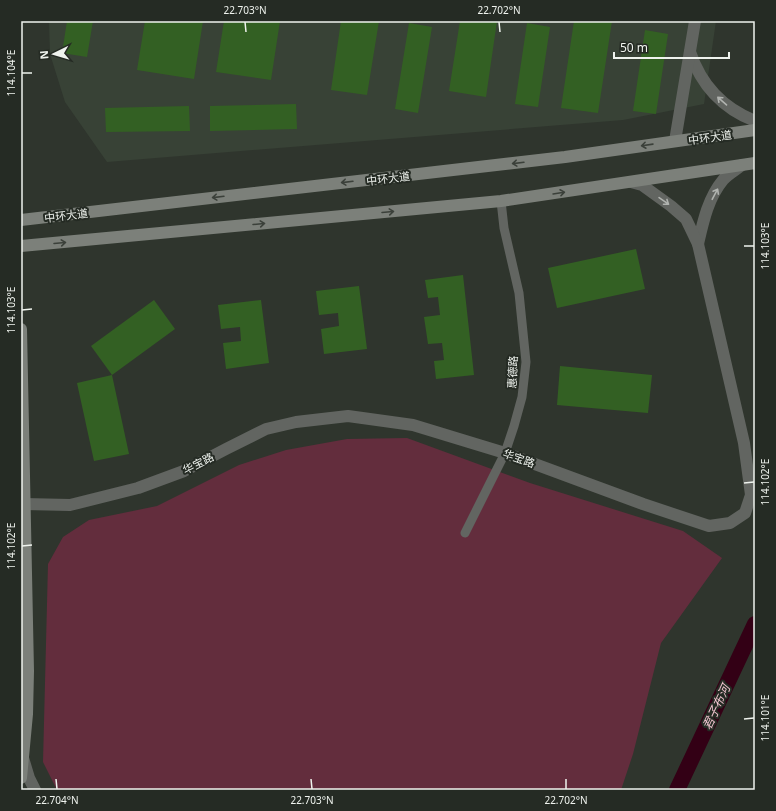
<svg xmlns="http://www.w3.org/2000/svg" width="776" height="811" font-family="'Noto Sans','Noto Sans SC',sans-serif">
<rect width="100%" height="100%" fill="#2f352d"/>
<polygon fill="#384236" points="49,21 716,21 704,104 623,120 107,162 65,102 50,54"/>
<polygon fill="#632d3d" points="407,438 530,483 683,531 722,558 661,643 633,754 621,790 57,790 43,762 48,564 63,537 89,520 157,506 239,465 286,450 347,439"/>
<g fill="none" stroke-linecap="round" stroke-linejoin="round">
<polyline stroke="#330015" stroke-width="16" points="677,790 755,624"/>
</g>
<g fill="#336023">
<polygon points="67,21 93,21 87,57 62,53"/>
<polygon points="145,21 203,21 194,79 137,70"/>
<polygon points="224,21 280,21 271,80 216,72"/>
<polygon points="341,21 379,21 367,95 331,90"/>
<polygon points="460,21 497,21 486,97 449,91"/>
<polygon points="574,21 612,21 598,113 561,108"/>
<polygon points="409,23 432,27 418,113 395,109"/>
<polygon points="527,23 550,27 538,107 515,104"/>
<polygon points="645,30 668,34 656,114 633,111"/>
<polygon points="296,104 297,129 210,131 210,106"/>
<polygon points="189,106 190,131 106,132 105,108"/>
<polygon points="636,249 645,289 557,308 548,268"/>
<polygon points="463,275 474,375 436,379 434,361 444,360 442,343 428,344 424,317 440,315 438,297 428,298 425,280"/>
<polygon points="359,286 367,349 324,354 321,329 339,326 338,313 319,315 316,291"/>
<polygon points="154,300 175,329 112,375 91,346"/>
<polygon points="261,300 269,363 226,369 223,343 241,341 240,327 221,329 218,305"/>
<polygon points="560,366 652,375 648,413 557,405"/>
<polygon points="112,375 129,454 94,461 77,383"/>
</g>
<g fill="none" stroke-linecap="round" stroke-linejoin="round">
<polyline stroke="#626561" stroke-width="9" points="465,533 505,453 514,426 522,397 526,362 519,293 504,228 501,201"/>
<g stroke="#626561" stroke-width="12">
<path d="M690,52c11,33 32,56 65,69"/>
<polyline points="675,141 695,21"/>
<path d="M698,244c5,-22 10,-46 25,-64 5,-6 13,-10 19,-15"/>
<polyline points="24,504 70,505 138,488 184,471 226,449 266,429 296,422 348,416 413,425 505,453 643,504 709,526 730,523 745,513 751,495 744,443 698,244 686,219 671,206 642,185 631,182"/>
<polyline points="23,758 29,778 35,790"/>
</g>
<g stroke="#7c807a" stroke-width="12">
<polyline points="21,220 565,157 755,130"/>
<polyline points="21,246 501,201 755,163"/>
<polyline points="21,329 28,671 27,714 21,778"/>
</g>
</g>
<defs><path id="oneway-shaft" d="M-6 0H5M1.5-3L5.5 0L1.5 3" fill="none" stroke-width="1.6" stroke-linecap="round" stroke-linejoin="round"/></defs>
<g stroke="#b0b3af">
<use href="#oneway-shaft" transform="translate(722 101) rotate(-139)"/>
<use href="#oneway-shaft" transform="translate(715 194) rotate(-62)"/>
<use href="#oneway-shaft" transform="translate(664 201) rotate(35)"/>
</g>
<g stroke="#3b403a">
<use href="#oneway-shaft" transform="translate(647 145) rotate(172)"/>
<use href="#oneway-shaft" transform="translate(518 163) rotate(173)"/>
<use href="#oneway-shaft" transform="translate(347 182) rotate(173)"/>
<use href="#oneway-shaft" transform="translate(559 193) rotate(-9)"/>
<use href="#oneway-shaft" transform="translate(218 197) rotate(173)"/>
<use href="#oneway-shaft" transform="translate(388 212) rotate(-5)"/>
<use href="#oneway-shaft" transform="translate(259 224) rotate(-5)"/>
<use href="#oneway-shaft" transform="translate(60 243) rotate(-5)"/>
</g>
<path fill="none" stroke="#eff3ee" stroke-width="1.5" d="M245,22l1,10M499,22l1,10M22,73h10M744,246h10M22,310l10,-1M744,483l10,-1M22,546l10,-1M744,719l10,-1M56,779l1,10M311,779l1,10M566,779v10"/>
<g text-anchor="middle" dominant-baseline="central" stroke-width="4" stroke-linejoin="round" paint-order="stroke">
<g font-size="11" fill="#eff3ee" stroke="#252b24">
<text transform="translate(710 137) rotate(-8)">中环大道</text>
<text transform="translate(388 178) rotate(-7)">中环大道</text>
<text transform="translate(66 215) rotate(-7)">中环大道</text>
<text transform="translate(512 372) rotate(-87)">惠德路</text>
<text transform="translate(519 458) rotate(20)">华宝路</text>
<text transform="translate(198 463) rotate(-27)">华宝路</text>
</g>
<g font-size="12" font-style="italic" fill="#f2c5d0" stroke="#252b24">
<text transform="translate(716 707) rotate(-65)">君子布河</text>
</g>
</g>
<rect width="776" height="811" fill="none" stroke="#252b24" stroke-width="44"/>
<g transform="translate(54 54) rotate(265)" stroke="#252b24" stroke-width="3" paint-order="stroke">
<path d="M0-3L7 15L0 10L-7 15Z" fill="#eff3ee"/>
<text y="-6" font-size="11" font-weight="bold" text-anchor="middle" fill="#eff3ee">N</text>
</g>
<path d="M614 52v6h115v-6" fill="none" stroke="#eff3ee" stroke-width="2"/>
<text x="620" y="52" font-size="12" fill="#eff3ee" stroke="#252b24" stroke-width="3" paint-order="stroke">50 m</text>
<rect x="22" y="22" width="732" height="767" fill="none" stroke="#eff3ee" stroke-width="1.5"/>
<g font-size="10" text-anchor="middle" fill="#eff3ee">
<text x="245" y="14">22.703°N</text>
<text x="499" y="14">22.702°N</text>
<text transform="translate(11 73) rotate(-90)" y="4">114.104°E</text>
<text transform="translate(765 246) rotate(-90)" y="4">114.103°E</text>
<text transform="translate(11 310) rotate(-90)" y="4">114.103°E</text>
<text transform="translate(765 482) rotate(-90)" y="4">114.102°E</text>
<text transform="translate(11 546) rotate(-90)" y="4">114.102°E</text>
<text transform="translate(765 718) rotate(-90)" y="4">114.101°E</text>
<text x="57" y="804">22.704°N</text>
<text x="312" y="804">22.703°N</text>
<text x="566" y="804">22.702°N</text>
</g>
</svg>
